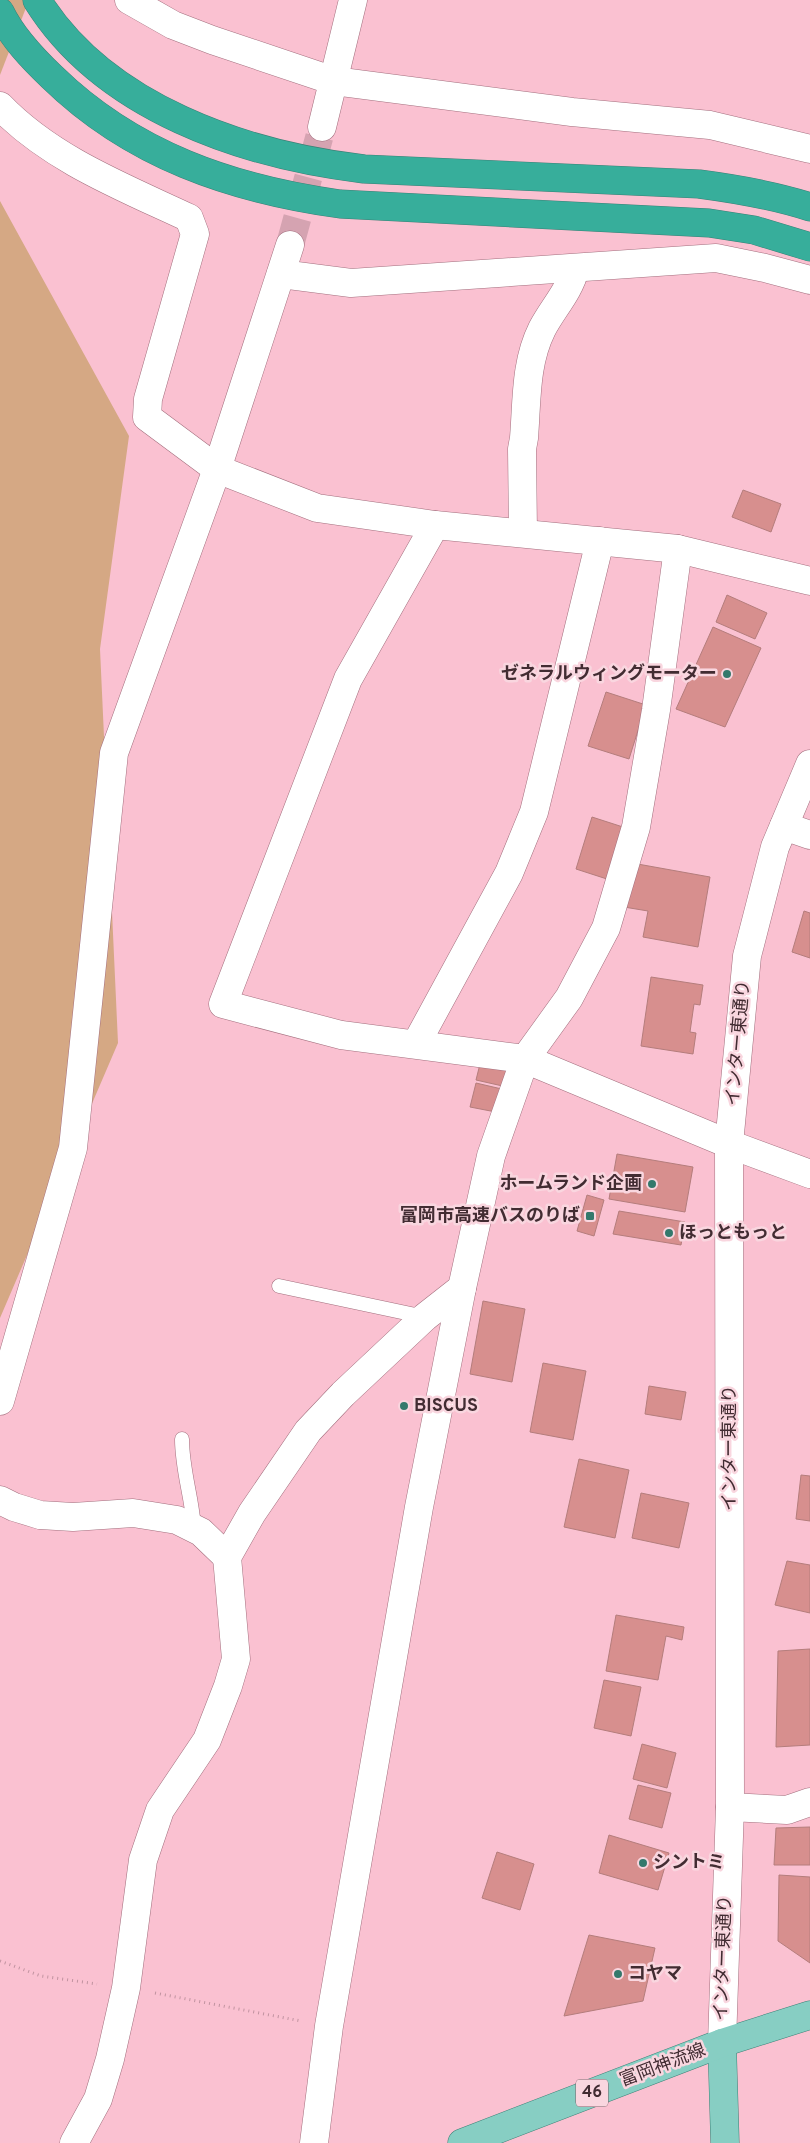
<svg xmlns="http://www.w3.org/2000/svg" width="810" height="2143" font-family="Overpass,'Noto Sans JP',sans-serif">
<rect width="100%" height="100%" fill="#fac1d1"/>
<g fill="#d5a884">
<polygon points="0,0 29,0 0,75"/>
<polygon points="0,201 129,436 100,649 118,1043 0,1318"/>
</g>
<g fill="#d78f8e" stroke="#b47d7c">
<polygon points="743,490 781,504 771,532 732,517"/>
<polygon points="727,595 767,613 755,639 716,622"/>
<polygon points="713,627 761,648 725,727 676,709"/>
<polygon points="606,692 646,705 629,759 588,746"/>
<polygon points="592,817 626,828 610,880 576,869"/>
<polygon points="632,863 710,877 698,947 643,937 648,911 624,907"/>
<polygon points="804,911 810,913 810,958 792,952"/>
<polygon points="651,977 703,985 700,1005 694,1004 690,1032 696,1033 693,1054 641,1046"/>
<polygon points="482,1056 513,1063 507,1087 476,1080"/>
<polygon points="476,1083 506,1090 501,1113 470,1107"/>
<polygon points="617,1154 693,1167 685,1212 609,1199"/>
<polygon points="587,1195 604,1200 594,1236 577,1231"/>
<polygon points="619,1211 685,1222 681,1245 613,1234"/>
<polygon points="483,1301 525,1309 512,1382 470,1374"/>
<polygon points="543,1363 586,1371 573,1440 530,1432"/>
<polygon points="649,1386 686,1392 681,1420 645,1414"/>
<polygon points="579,1459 629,1470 615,1538 564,1527"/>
<polygon points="801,1475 810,1476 810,1521 796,1519"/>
<polygon points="641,1493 689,1503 679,1548 632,1538"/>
<polygon points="787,1561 810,1565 810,1613 775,1605"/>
<polygon points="616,1615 684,1627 682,1640 666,1636 658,1680 606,1671"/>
<polygon points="810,1649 810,1745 776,1747 778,1651"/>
<polygon points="604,1680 641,1687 631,1736 594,1728"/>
<polygon points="642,1744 676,1753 667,1788 633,1779"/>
<polygon points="638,1785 671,1793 662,1828 629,1819"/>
<polygon points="810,1827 810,1865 774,1865 776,1828"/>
<polygon points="609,1835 669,1853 658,1890 599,1873"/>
<polygon points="497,1852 534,1864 520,1910 482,1898"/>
<polygon points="779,1875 810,1877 810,1963 778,1941"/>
<polygon points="589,1935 655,1948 643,2001 564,2016"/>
</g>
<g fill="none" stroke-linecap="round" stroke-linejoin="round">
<polyline stroke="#d5a3b1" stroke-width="28" stroke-dasharray="28 14" stroke-linecap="butt" points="290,245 322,127"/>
<defs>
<g id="lane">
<polyline points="279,1286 425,1317"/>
<path d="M182,1439c0,31 10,58 12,89"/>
</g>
<g id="street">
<polyline points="129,0 173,25 212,40 334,81 572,112 710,125 810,149"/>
<path d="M0,106c51,53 123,81 189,112l6,16 -47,165 -1,18 70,52 100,39 118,17 243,24 132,32"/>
<polyline points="322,127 353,0"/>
<polyline points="281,274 351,283 716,258 765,268 810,280"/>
<polyline points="435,525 348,679 223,1004 341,1035 525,1059 729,1144 810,1174"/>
<path d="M523,533l-1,-84 2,-11c3,-37 1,-75 18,-109 11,-21 27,-37 33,-60"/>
<polyline points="784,826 810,835"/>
<polyline points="416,1044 509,873 534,812 600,541"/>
<polyline points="0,1401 73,1148 114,753 217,469 290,245"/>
<polyline points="0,1500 14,1507 40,1515 73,1517 133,1513 177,1520 201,1532 227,1557"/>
<polyline points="730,1807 787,1810 810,1802"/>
<polyline points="74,2143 98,2099 110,2059 126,1988 143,1860 160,1810 207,1740 228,1686 236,1659 227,1557 252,1513 308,1431 343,1394 425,1317 462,1288"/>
<polyline points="314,2143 329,2026 419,1507 462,1288 491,1156 525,1059 569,998 606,928 636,827 656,710 678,549"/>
</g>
<polyline id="secondary" points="722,2043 730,1807 729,1144 747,956 775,847 810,764"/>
<g id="primary">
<polyline points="722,2043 725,2143"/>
<polyline points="462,2143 722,2043 810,2015"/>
</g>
<g id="highway">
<path d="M37,0c67,108 208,155 327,169l335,15c38,5 74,11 111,23"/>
<path d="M0,12c12,25 32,46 52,65 80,78 180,112 288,127l369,19 45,7 56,17"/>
</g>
</defs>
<use href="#lane" stroke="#a36f7e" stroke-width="15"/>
<use href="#street" stroke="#a36f7e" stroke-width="29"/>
<use href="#secondary" stroke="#a36f7e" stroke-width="29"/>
<use href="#primary" stroke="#3b8076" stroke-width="29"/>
<use href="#highway" stroke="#3b8076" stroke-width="29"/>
<g stroke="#c193a0" stroke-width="3" stroke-dasharray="1 4" stroke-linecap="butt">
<polyline points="0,1961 41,1976 97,1984"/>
<polyline points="155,1993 301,2021"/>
</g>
<use href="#lane" stroke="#fff" stroke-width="14"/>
<use href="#street" stroke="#fff" stroke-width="28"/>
<use href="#secondary" stroke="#fff" stroke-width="28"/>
<use href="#primary" stroke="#87cec3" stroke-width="28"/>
<use href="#highway" stroke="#37ae9b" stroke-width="28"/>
</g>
<g fill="#34796c" stroke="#f9d6df" stroke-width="2">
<circle cx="727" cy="674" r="5"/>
<circle cx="652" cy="1184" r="5"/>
<rect x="585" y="1211" width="10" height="10" rx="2.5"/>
<circle cx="669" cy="1233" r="5"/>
<circle cx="404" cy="1406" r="5"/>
<circle cx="643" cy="1863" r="5"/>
<circle cx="618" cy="1974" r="5"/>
</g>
<g text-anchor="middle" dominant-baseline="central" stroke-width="5" stroke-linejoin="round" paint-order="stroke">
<rect fill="#f9d6df" stroke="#795f66" stroke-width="1" x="576" y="2079.5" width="32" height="27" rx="4"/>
<g font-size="16" font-weight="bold" fill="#422c32">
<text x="592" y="2093">46</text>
</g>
<g font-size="18" font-weight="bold" fill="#422c32" stroke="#f9d6df" text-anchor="start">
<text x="717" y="674" text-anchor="end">ゼネラルウィングモーター</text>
<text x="642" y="1184" text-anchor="end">ホームランド企画</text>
<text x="580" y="1216" text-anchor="end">富岡市高速バスのりば</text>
<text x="679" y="1233">ほっともっと</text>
<text x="414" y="1406">BISCUS</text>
<text x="653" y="1863">シントミ</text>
<text x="628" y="1974">コヤマ</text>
</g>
<g font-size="18" fill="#422c32" stroke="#f9d6df">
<text transform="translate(739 1043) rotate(-85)">インター東通り</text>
<text transform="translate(730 1448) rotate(-90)">インター東通り</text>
<text transform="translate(724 1958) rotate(-88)">インター東通り</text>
<text transform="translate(663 2066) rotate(-21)">富岡神流線</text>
</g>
</g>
</svg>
